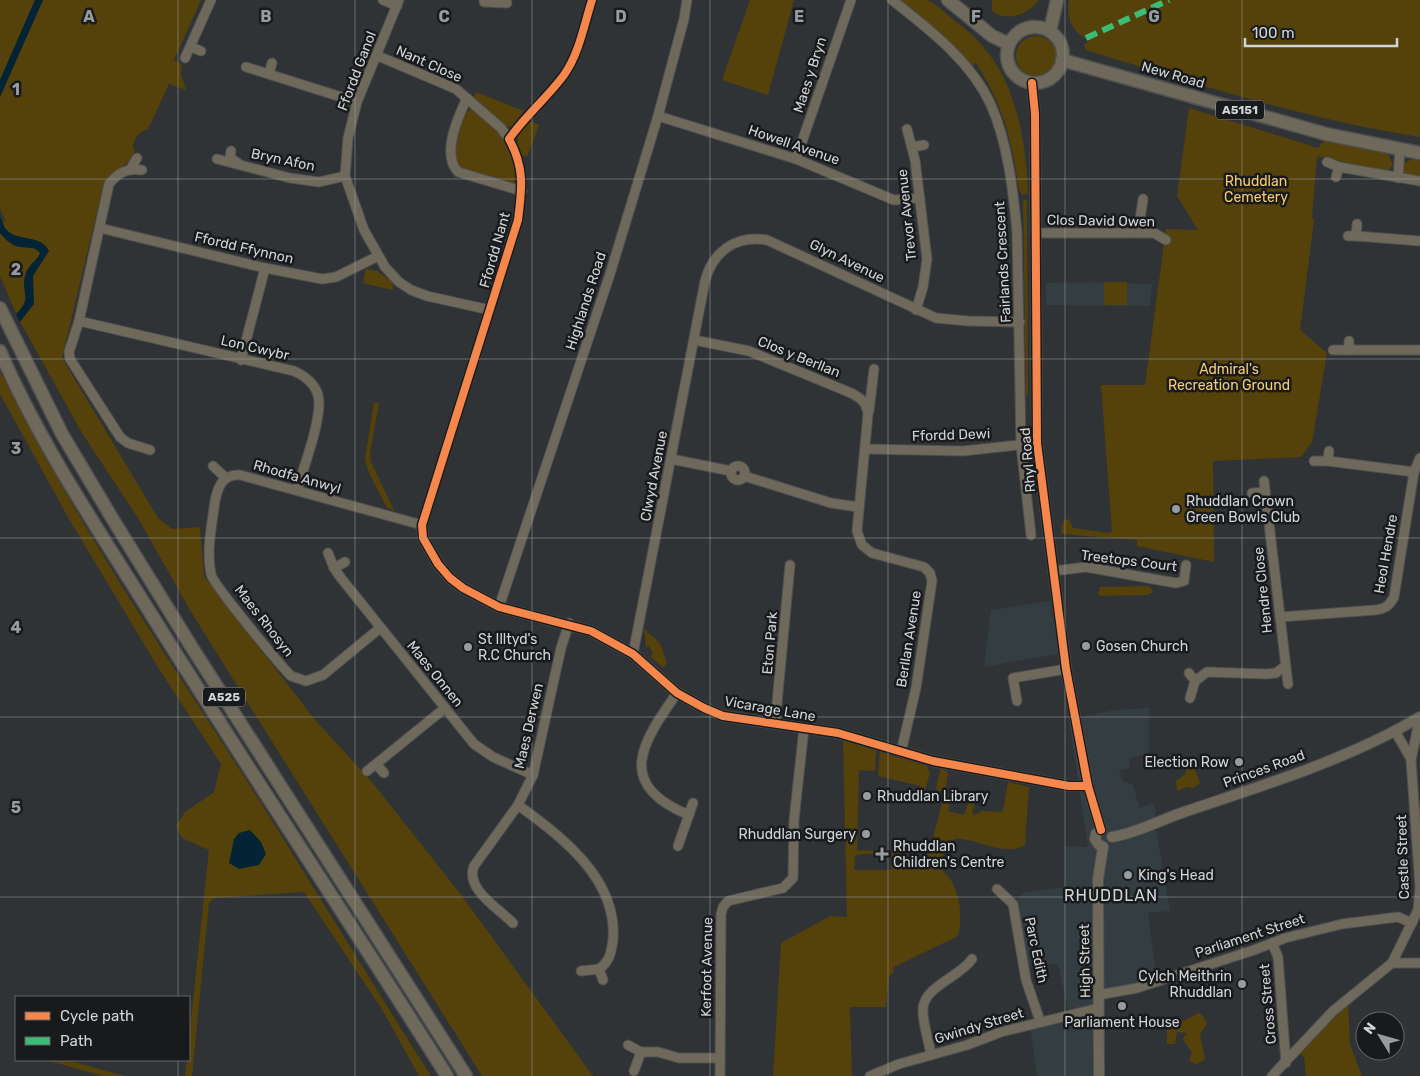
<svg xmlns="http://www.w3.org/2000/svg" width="1420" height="1076" font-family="Rubik,sans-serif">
<rect width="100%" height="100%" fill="#303335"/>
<g fill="#333d42">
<polygon points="1096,282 1152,284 1150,306 1046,305 1046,283"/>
<polygon points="1050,601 1058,654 984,667 991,610"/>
<polygon points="1149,708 1149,753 1129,759 1130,768 1119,770 1122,781 1133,784 1139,808 1152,803 1155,808 1156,829 1170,911 1148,913 1157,980 1098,995 1097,1076 1037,1076 1030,1026 1070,1019 1058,964 1028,965 1017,899 1025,892 1065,887 1065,846 1088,847 1069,720 1114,710"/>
</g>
<g fill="#55410a">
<polygon points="0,0 35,0 0,80"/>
<path d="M43,0h158l-27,60 8,4 -1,9 5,17 -17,-6 -21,45c-9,3 -15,9 -15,19l2,3c-6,16 -22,18 -31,32l-42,175 96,160 14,11 28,-2 4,49 112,145 56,61 90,114 131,180h-111l-236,-376 -56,-90 -52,-92 -56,-85 -64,-115 -18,-42v-43l2,2 3,-7 -2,-6 2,-2 -5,-12v-111z"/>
<polygon points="750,0 794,0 768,95 722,80"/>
<path d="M900,0c8,0 20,0 27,0 9,3 20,15 28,21 58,41 70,106 73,173l-6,1 -3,-6c-8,-51 -15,-82 -43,-126l-4,3 -25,-26z"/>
<path d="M992,0h47c-10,14 -32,23 -47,11z"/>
<path d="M1069,0h351v137c-114,-18 -224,-53 -334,-87l-2,-5 5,-4c-17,-10 -23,-22 -20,-41z"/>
<circle cx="1036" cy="56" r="20"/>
<polygon points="476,92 524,111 512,126 506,127 473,98"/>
<polygon points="1189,108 1318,148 1325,140 1378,149 1388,154 1393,165 1388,171 1380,170 1317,156 1312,217 1314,220 1300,330 1327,353 1312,442 1301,457 1213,461 1214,562 1137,546 1137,540 1062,534 1061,527 1064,520 1069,519 1073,528 1109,533 1112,531 1101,385 1145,385 1166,229 1198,230 1177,196"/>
<path d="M470,109c15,3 40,37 44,51 2,5 2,11 3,16l-4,8 -50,-15c-3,-1 -5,-3 -6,-5 -5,-10 5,-50 13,-55z"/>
<path d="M528,120l11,5 -12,32 -6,-2c-6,-18 -5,-20 7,-35z"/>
<polygon points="1417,157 1420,157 1420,176 1407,174 1401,171 1404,163"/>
<polygon points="1027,199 1028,395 1026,395 1023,201"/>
<polygon points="366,269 377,271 394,283 392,290 363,283"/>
<rect x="1104" y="282" width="23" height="23"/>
<path d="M0,371c67,135 151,261 233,388 67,105 131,212 198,317h-12l-36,-65 -79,-119 -90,6 -5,5 -17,173h-7l2,-16h2v-21l20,-189 -27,-12 -6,-12 9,-14 29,-20 7,-28 -62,-95 -90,-150 -69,-125z"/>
<polygon points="374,402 379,403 370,453 371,462 394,510 387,508 369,473 365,459"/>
<polygon points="1150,586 1153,592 1148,595 1101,596 1098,594 1100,587"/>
<polygon points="644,629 660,643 667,663 663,668 650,656 653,654 649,646 646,647"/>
<path d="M843,740l33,10 -1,21 -16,-1 -2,80 21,1v2l-23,2 -1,15h37l1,-18 9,-1v9l25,4 19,-72 -9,-2 4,-20 3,-2 5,5 -3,19 6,4 -3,15 16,4 6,-19 6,2 -4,15 3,2 7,-4 19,1 2,-1 5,-29 21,5 -4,58c-22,13 -49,-8 -71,-6l-19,27c24,11 29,47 23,70l-64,31 -1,6 -4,3 -3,31h-36l2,69h-79l8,-133 49,-27 17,1z"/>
<polygon points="880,752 927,766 930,773 924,794 918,797 920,786 878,776"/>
<polygon points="1189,763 1193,764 1200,783 1194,788 1188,787 1177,791 1176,781 1185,774"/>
<polygon points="1348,1001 1350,1045 1362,1076 1306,1076 1304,1057 1299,1053"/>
<polygon points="1199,1013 1203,1016 1207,1024 1200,1034 1205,1060 1196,1064 1189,1060 1192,1053 1183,1039 1187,1033 1177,1032 1175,1044 1167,1044 1167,1026 1175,1025"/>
<polygon points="46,1060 67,1060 125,1076 103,1076"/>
</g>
<g fill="#042436">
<polygon points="35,0 43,0 0,97 0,80"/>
<path d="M0,217c2,3 3,8 5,11 11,15 36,5 44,23l-16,25 1,28 -14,18 -4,-8c18,-17 3,-22 10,-41 3,-9 11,-12 14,-20 -6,-8 -15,-4 -24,-7 -6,-2 -12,-8 -16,-13z"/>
<polygon points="250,830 261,842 266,854 259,865 239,869 229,863 234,839 239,833"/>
</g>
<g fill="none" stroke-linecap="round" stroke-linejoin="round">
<defs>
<g id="minor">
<polyline points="383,0 397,6"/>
<polyline points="399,0 357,102 348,138 345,176 364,230 385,267 399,282 411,290 427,296 490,310"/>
<path d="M892,0c37,29 79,61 99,105 17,39 22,85 26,127l4,213 10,90"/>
<polyline points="484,2 507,3"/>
<polyline points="191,47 201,51"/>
<polyline points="378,56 456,89 501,128 509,139"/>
<polyline points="185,58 211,0"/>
<polyline points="246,67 357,102"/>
<polyline points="269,73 272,63"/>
<path d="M467,98c-9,19 -26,56 -9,74l64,19"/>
<polyline points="658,116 796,159 894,200 920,198"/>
<polyline points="907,129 915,160 927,259 923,287 916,310"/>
<polyline points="912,147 924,145"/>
<polyline points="231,151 230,158 238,163"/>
<polyline points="217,159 290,178 319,182 345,176"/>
<polyline points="796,159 851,0"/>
<polyline points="1327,162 1339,167 1336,177"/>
<polyline points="1339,167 1420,181"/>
<polyline points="131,168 137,158"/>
<path d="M142,170c-15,-2 -23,2 -33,14l-30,137 -10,31 1,7 50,78 8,6 22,7"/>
<polyline points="1398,178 1400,150"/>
<polyline points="100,228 265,268 322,279 336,277 378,256"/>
<polyline points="1035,233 1154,233 1166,240"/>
<polyline points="1138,233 1143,199"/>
<polyline points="1348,236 1356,236 1357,224"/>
<polyline points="1356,236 1420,241"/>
<path d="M79,321l215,50c13,6 25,16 25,32 0,24 -15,63 -22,87"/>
<path d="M694,340l55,11 102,42c10,5 15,9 17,21l-11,117 5,14 10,8 52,14 6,6 2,8 -16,107 -15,64"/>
<polyline points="1349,341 1349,350 1420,350"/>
<polyline points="1333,350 1349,350"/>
<polyline points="241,360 265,268"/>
<polyline points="869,411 874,369"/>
<polyline points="865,449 963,451 1037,443"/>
<polyline points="671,459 731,471"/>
<polyline points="1314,461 1328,461 1329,451"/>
<polyline points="1328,461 1414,472"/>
<polyline points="213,466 226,478"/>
<circle cx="738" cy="473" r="7"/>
<polyline points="744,476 831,503 858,507"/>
<polyline points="1264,481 1288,684"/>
<polyline points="1252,493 1265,492"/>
<polyline points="328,553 334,568"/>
<polyline points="345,562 334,568 341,578 474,744 493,757 533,775"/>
<polyline points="1054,571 1086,567 1176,583 1184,581 1186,565"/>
<polyline points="499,607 610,274 658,116 684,19 687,0"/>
<path d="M1280,617l95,-7c10,-1 14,-4 19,-13l20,-125 6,-14"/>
<path d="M380,628l-57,47 -17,6 -15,-5c-11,-11 -79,-93 -80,-102 -5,-24 1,-49 4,-73 3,-15 8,-27 25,-26l182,50 96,-305c4,-31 7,-52 -9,-81 16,-23 38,-41 55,-64 15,-21 20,-50 28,-75"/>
<path d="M633,654l72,-373c8,-30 31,-46 62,-41l169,78 32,3 52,1"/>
<polyline points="1189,673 1195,681 1190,698"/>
<polyline points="1195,681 1207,672 1266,674 1276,673 1285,666"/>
<path d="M677,693c-35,50 -63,91 12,122"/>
<polyline points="1017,701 1013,678 1066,669"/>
<polyline points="775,724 790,565"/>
<polyline points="1395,731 1411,759"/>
<polyline points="367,771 376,764"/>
<polyline points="384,773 376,764 445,708"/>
<path d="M518,805c44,32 100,74 95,135 -2,13 -3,21 -14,29"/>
<polyline points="678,846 693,803"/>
<polyline points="997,889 1013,904 1026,980 1040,1021"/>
<path d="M513,923c-15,-15 -48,-34 -39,-57l44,-61 15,-30 28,-127 8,-25"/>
<polyline points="1272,943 1278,957 1286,1063"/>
<polyline points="1392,963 1420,963"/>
<polyline points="581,971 599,969 603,980"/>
<polyline points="1098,995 1137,988 1254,950 1285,938 1342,924 1398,917 1412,923"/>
<polyline points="628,1045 641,1052 658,1052 679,1058 720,1058"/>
<path d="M931,1055c-2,-14 -9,-33 -8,-47 2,-22 37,-31 49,-49"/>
<polyline points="634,1071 641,1052"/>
<polyline points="720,1076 721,914 723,907 728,901 783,888 793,878 794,820 804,728"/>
<polyline points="870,1076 899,1064 967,1045 1001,1032 1099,1008"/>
<polyline points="1272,1076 1333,1011 1392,963 1418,910 1420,887 1411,760 1420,717"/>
</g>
<g id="tertiary">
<polyline points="1032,83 1035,114 1037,443 1066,669 1088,786 1101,830"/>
<polyline points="422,525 423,538 438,564 450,578 463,588 499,607 591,631 633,654 677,693 704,708 723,716 838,733 933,761 1069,786 1088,786"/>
<polyline points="1101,830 1096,834 1095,839 1098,844 1103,847"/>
<path d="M1112,837c25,-4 48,-17 72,-25 80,-27 163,-52 236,-95"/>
<polyline points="1099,1076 1098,879 1103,847"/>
</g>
<g id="primary">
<polyline points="948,0 992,36 1009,44"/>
<circle cx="1035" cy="55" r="28"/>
<polyline points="1050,31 1057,0"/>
<polyline points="1062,60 1326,134 1420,153"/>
<polyline points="0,308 62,434 112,518 191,646 466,1076"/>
<path d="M0,351c40,93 98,178 151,263 97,155 199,308 296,462"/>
</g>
</defs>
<use href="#minor" stroke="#4e5051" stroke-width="11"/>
<use href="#tertiary" stroke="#4e5051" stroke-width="12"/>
<use href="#primary" stroke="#4e5051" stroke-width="15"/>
<use href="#minor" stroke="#6f695c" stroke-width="9"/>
<use href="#tertiary" stroke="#6f695c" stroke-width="10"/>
<use href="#primary" stroke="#6f695c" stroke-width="12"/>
<polyline stroke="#3abd76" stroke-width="6" stroke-dasharray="12 6" stroke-linecap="butt" points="1086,38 1169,0"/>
<defs>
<g id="cycleway">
<path d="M592,0c-8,25 -13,54 -28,75 -17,23 -39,41 -55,64 16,29 13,50 9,81l-96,305 1,13 15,26 12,14 13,10 36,19 92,24 42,23 44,39 27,15 19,8 115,17 95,28 136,25h19"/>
<polyline points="1032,83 1035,114 1037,443 1066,669 1088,786 1101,830"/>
</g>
</defs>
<use href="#cycleway" stroke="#181a1c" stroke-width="11"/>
<use href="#cycleway" stroke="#f5874c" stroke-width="8"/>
</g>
<path fill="none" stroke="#999c9e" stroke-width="1" stroke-opacity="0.55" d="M178,0v997M355,0v1076M532,0v1076M710,0v1076M888,0v1076M1065,0v1076M1242,0v1076M0,179h1420M0,359h1420M0,538h1420M0,717h1420M0,897h1420M178,1060v16"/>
<g fill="#999c9e" stroke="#181a1c" stroke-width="2">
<circle cx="1176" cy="509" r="5"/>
<circle cx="1086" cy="646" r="5"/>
<circle cx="468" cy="647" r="5"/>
<circle cx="1239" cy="762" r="5"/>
<circle cx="867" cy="796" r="5"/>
<circle cx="866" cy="834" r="5"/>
<path d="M879.5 846.5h5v5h5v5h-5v5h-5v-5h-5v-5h5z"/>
<circle cx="1128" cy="875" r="5"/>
<circle cx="1242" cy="984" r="5"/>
<circle cx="1122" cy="1006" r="5"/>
</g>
<g text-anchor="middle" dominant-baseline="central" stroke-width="5" stroke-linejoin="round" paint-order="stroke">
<g fill="#181a1c" stroke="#9a9d9f" stroke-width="1">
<rect x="1216" y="100.5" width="48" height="19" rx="4"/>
<rect x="203" y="687.5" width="42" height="19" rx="4"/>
</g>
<g font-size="12" font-weight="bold" fill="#d2d5d7">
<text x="1240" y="110">A5151</text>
<text x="224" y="697">A525</text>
</g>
<g font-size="14" fill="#d2d5d7" stroke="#181a1c">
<text transform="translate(429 64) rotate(24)">Nant Close</text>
<text transform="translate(357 71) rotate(-69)">Ffordd Ganol</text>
<text transform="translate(810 75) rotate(-72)">Maes y Bryn</text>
<text transform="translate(1173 75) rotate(16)">New Road</text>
<text transform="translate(794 145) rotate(19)">Howell Avenue</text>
<text transform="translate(283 160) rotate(12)">Bryn Afon</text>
<text transform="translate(907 215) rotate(-96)">Trevor Avenue</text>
<text transform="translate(1101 221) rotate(1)">Clos David Owen</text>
<text transform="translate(244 248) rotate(13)">Ffordd Ffynnon</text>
<text transform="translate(495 250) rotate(-74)">Ffordd Nant</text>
<text transform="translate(847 261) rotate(26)">Glyn Avenue</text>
<text transform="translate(1003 262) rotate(-93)">Fairlands Crescent</text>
<text transform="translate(586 301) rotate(-72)">Highlands Road</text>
<text transform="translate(255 348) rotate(13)">Lon Cwybr</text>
<text transform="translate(799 357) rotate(22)">Clos y Berllan</text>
<text transform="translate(951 435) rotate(-2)">Ffordd Dewi</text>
<text transform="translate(1028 460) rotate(-95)">Rhyl Road</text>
<text transform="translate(654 476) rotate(-79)">Clwyd Avenue</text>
<text transform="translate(297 477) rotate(16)">Rhodfa Anwyl</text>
<text transform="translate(1386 554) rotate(-80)">Heol Hendre</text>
<text transform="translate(1129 561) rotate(7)">Treetops Court</text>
<text transform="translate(1263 590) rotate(-96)">Hendre Close</text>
<text transform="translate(264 621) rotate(52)">Maes Rhosyn</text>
<text transform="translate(909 639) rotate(-81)">Berllan Avenue</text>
<text transform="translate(770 643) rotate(-85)">Eton Park</text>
<text transform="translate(435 674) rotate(51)">Maes Onnen</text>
<text transform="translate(770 709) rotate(10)">Vicarage Lane</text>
<text transform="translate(529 726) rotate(-77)">Maes Derwen</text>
<text transform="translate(1264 769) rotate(-20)">Princes Road</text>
<text transform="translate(1403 857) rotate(-92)">Castle Street</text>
<text transform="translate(1250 936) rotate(-18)">Parliament Street</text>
<text transform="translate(1036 950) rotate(78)">Parc Edith</text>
<text transform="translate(1085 961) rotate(-91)">High Street</text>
<text transform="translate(707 967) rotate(-89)">Kerfoot Avenue</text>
<text transform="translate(1268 1004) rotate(-95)">Cross Street</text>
<text transform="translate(979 1026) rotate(-17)">Gwindy Street</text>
</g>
<g font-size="14" fill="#f7cc70" stroke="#181a1c">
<text x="1256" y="181">Rhuddlan<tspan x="1256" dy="16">Cemetery</tspan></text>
<text x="1229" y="369">Admiral's<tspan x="1229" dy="16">Recreation Ground</tspan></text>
</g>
<g font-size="14" fill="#d2d5d7" stroke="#181a1c" text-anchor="start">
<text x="1186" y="501">Rhuddlan Crown<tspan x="1186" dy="16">Green Bowls Club</tspan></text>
<text x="478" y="639">St Illtyd's<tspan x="478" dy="16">R.C Church</tspan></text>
<text x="1096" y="646">Gosen Church</text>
<text x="1229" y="762" text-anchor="end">Election Row</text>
<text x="877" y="796">Rhuddlan Library</text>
<text x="856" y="834" text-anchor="end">Rhuddlan Surgery</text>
<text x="893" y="846">Rhuddlan<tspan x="893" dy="16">Children's Centre</tspan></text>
<text x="1138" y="875">King's Head</text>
<text x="1232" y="976" text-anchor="end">Cylch Meithrin<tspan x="1232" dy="16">Rhuddlan</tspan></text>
<text x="1122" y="1022" text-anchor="middle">Parliament House</text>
</g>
<g font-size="16" letter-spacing="1" fill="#d2d5d7" stroke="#181a1c">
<text x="1111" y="895">RHUDDLAN</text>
</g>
</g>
<g font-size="16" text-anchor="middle" font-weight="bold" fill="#999c9e" stroke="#181a1c" stroke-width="5" stroke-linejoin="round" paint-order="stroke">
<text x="89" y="22">A</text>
<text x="266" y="22">B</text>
<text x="444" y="22">C</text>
<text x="621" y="22">D</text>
<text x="799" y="22">E</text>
<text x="976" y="22">F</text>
<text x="1154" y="22">G</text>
<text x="16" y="95">1</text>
<text x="16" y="275">2</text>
<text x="16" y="454">3</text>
<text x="16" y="633">4</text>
<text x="16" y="813">5</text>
</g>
<rect x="15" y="996" width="175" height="65" fill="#181a1c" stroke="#626567"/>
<rect x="25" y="1012" width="25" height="8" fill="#f5874c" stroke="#626567"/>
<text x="60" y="1021" font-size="15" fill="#d2d5d7">Cycle path</text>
<rect x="25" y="1037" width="25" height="8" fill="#3abd76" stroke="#626567"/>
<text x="60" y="1046" font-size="15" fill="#d2d5d7">Path</text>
<g transform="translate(1380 1036) rotate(307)"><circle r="24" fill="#181a1c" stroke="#626567"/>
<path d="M0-4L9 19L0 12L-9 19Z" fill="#999c9e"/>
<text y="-8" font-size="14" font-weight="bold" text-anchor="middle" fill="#d2d5d7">N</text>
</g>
<path d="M1245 38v8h152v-8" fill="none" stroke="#d2d5d7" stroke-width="2.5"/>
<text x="1252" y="38" font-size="15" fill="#d2d5d7" stroke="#181a1c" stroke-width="4" paint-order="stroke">100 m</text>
</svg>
